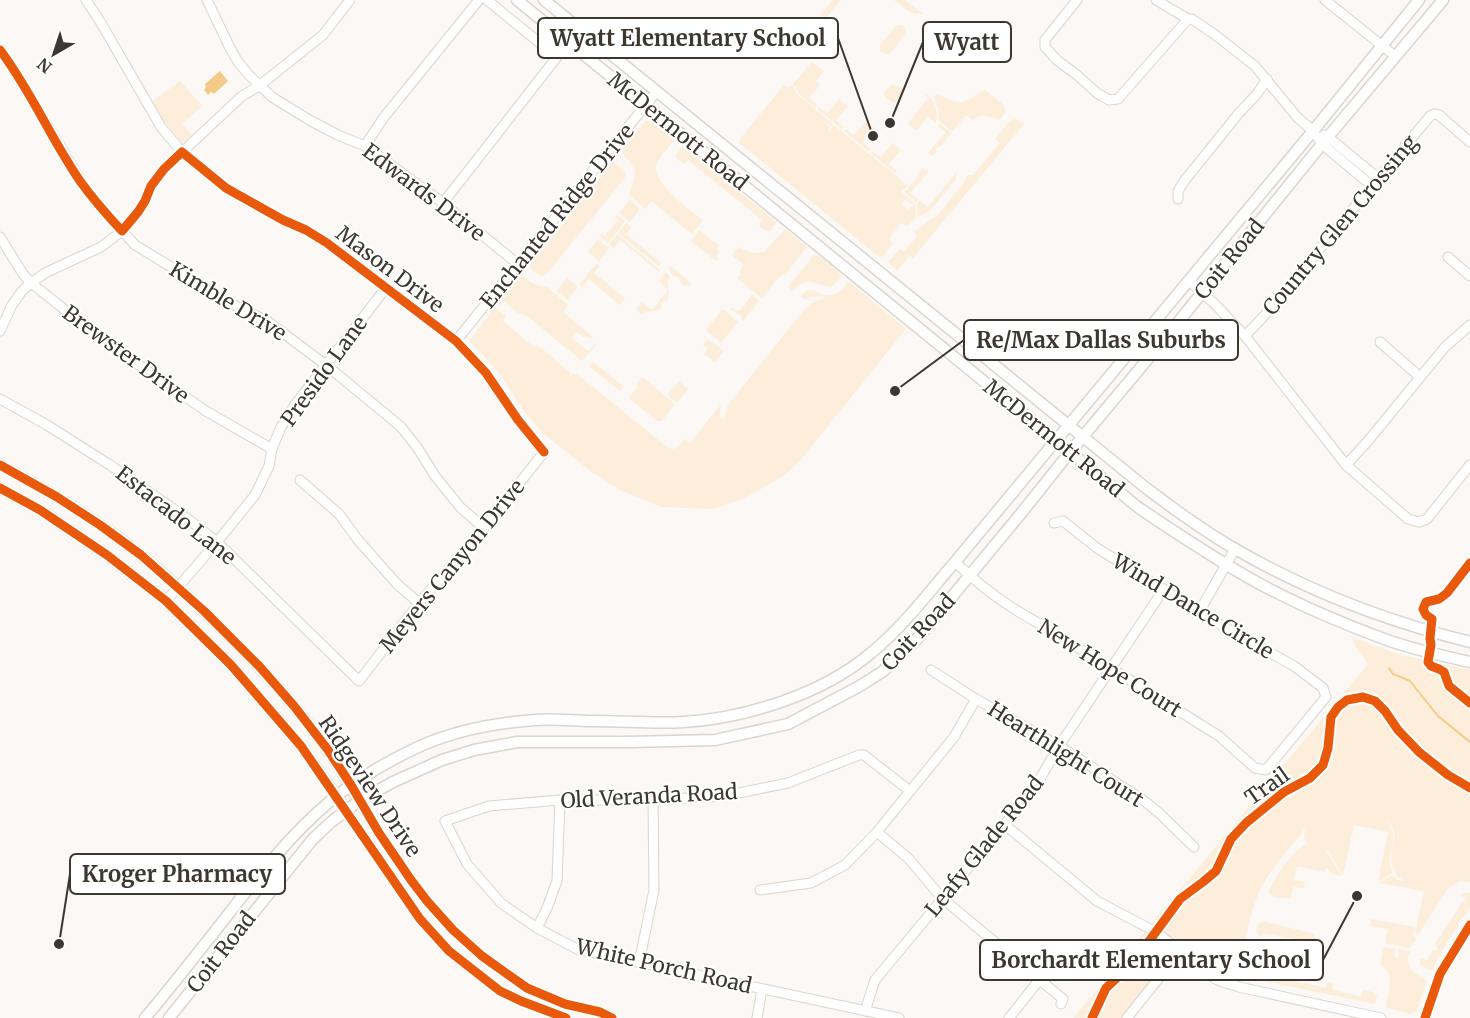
<svg xmlns="http://www.w3.org/2000/svg" width="1470" height="1018" font-family="Merriweather,serif">
<rect width="100%" height="100%" fill="#fbf8f5"/>
<g fill="#fceeda">
<polygon points="833,0 841,0 826,18 824,16 823,17 820,15"/>
<polygon points="894,0 905,0 923,14 911,13"/>
<polygon points="899,25 903,25 906,29 905,34 890,54 883,53 880,51 880,45 895,27"/>
<polygon points="812,62 824,71 816,81 820,85 809,98 817,105 815,108 798,93 796,86 793,84"/>
<polygon points="180,81 202,106 182,124 192,135 182,143 150,103"/>
<polygon points="891,84 906,89 894,104 883,94"/>
<polygon points="784,85 789,88 792,85 794,87 796,93 833,124 831,126 824,121 823,121 830,127 828,130 829,131 834,125 908,186 901,192 913,202 911,204 905,199 901,204 908,210 915,203 916,218 907,226 901,223 889,239 893,243 882,257 878,256 743,146 739,144 740,139"/>
<path d="M985,90l19,15 1,8 -5,6 -7,-1 -10,-3 -11,5 -6,-5 -14,17 -13,-11 -1,-13 -4,-10 1,-3c8,0 15,7 24,7 11,1 17,-9 26,-12z"/>
<path d="M923,93c12,5 16,18 13,30l-8,-6 -12,14 -8,-7 20,-26z"/>
<polygon points="839,99 848,106 836,120 844,127 842,129 817,109 819,107 820,108 827,113"/>
<path d="M652,118l24,19 -22,-16 20,19c-5,7 -13,15 -17,23 -8,18 33,47 46,57l-11,14 -41,-33 -6,8 -16,-14c3,-12 11,-22 1,-33 -4,-5 -7,-5 -8,-12l24,-29h8l-1,-2h-3z"/>
<polygon points="1014,119 1020,121 1024,124 913,258 910,256 897,271 888,262 900,249 904,252 917,236 914,231 938,215 962,185 968,175 973,175 998,145 1000,144 995,139 1009,122"/>
<polygon points="866,121 874,128 863,142 870,149 868,151 844,131 846,129 854,135"/>
<polygon points="940,124 951,133 941,146 936,148 936,152 932,156 928,153 946,132 938,126"/>
<polygon points="892,143 901,150 889,164 897,171 895,173 871,153 872,151 881,157"/>
<polygon points="682,147 685,148 774,220 776,223 770,231 766,231 759,225 762,220 688,160 684,164 676,158 676,155"/>
<polygon points="613,162 623,169 626,174 624,179 548,272 542,276 532,271 530,265"/>
<polygon points="922,168 928,172 910,193 918,199 916,202 905,192 917,178"/>
<polygon points="956,173 956,179 930,211 918,217 917,204 920,201 928,207"/>
<polygon points="630,200 640,209 630,222 619,213"/>
<polygon points="617,215 625,221 608,243 600,236 602,234 605,236 618,220 615,218"/>
<polygon points="626,223 631,227 626,234 661,263 659,266 618,233"/>
<polygon points="785,229 807,247 788,271 778,278 762,298 737,278 741,274 739,272 744,265 732,255 738,247 752,253 764,252"/>
<polygon points="699,230 708,237 708,239 709,238 719,246 717,250 719,252 716,256 718,259 716,261 691,241"/>
<polygon points="617,234 660,270 659,272 620,240 614,248 609,244"/>
<polygon points="598,239 609,248 600,260 601,263 588,252"/>
<path d="M814,255l5,1 21,17 1,4 -10,10c-18,-1 -20,-14 -38,4l-5,-4z"/>
<polygon points="597,263 600,266 594,273 625,298 620,305 589,279 582,287 579,285"/>
<polygon points="671,266 692,284 690,286 683,285 678,278 672,275 669,269"/>
<polygon points="666,272 670,277 667,281 669,291 668,300 664,301 661,303 661,309 641,314 636,310 642,302 652,310 668,290 659,281"/>
<path d="M523,276c8,6 13,12 23,10l22,19 -5,7 30,25 -1,1 -7,-2v2l-8,-6 -5,6 16,13 7,-7 1,1 -14,16 -55,-45 -9,-3 -16,-13 18,-23z"/>
<polygon points="567,278 578,287 568,299 570,302 556,291"/>
<path d="M848,282l3,1 55,46 -107,133 -14,13 -42,24 -31,10 -50,-2 -40,-16 -29,-18 -49,-39 -19,-21 -25,-39 -18,-20 -13,-13 24,-31 2,-2 11,8 -3,5 31,26 3,-2 4,3 30,25 -2,3 1,1 3,-4 3,2 1,-1 90,73 7,2 5,-3 6,-7 5,4 28,-35 2,-1 -1,-1 2,-2 -1,14 4,1 3,-12 4,-6 72,-90 9,-8 12,-5 -1,-2 -13,1 -4,4 -5,-5c13,-15 18,3 32,-1 7,-2 11,-8 15,-13z"/>
<polygon points="752,295 759,301 743,321 741,319 742,317 731,309 732,307 735,310 739,311"/>
<polygon points="723,309 738,322 721,343 706,330"/>
<polygon points="708,339 724,351 715,362 704,354 708,349 703,345"/>
<polygon points="593,362 624,387 620,391 589,366"/>
<polygon points="642,377 675,404 662,421 657,421 629,398 638,386 636,384"/>
<polygon points="679,381 688,389 677,403 667,395"/>
<path d="M1352,637l46,17 72,16v212l-11,-1 -12,9 -29,45 -3,-1 9,-43 -45,-8 13,-8 6,5 6,1 -7,-5c-2,-7 -6,-10 -6,-18 0,-17 10,-23 -4,-38 2,5 7,12 6,18 0,14 -7,19 -1,34l-1,2 -13,8 10,-50 -34,-7 -11,50 -15,-25 -4,2 3,1 15,23 -9,-2 -7,-7 -2,5 -27,-6 -3,14 11,2 -1,6 -11,-1 -2,12 -18,-2 -4,-5c3,-12 26,-44 38,-48l-3,-7 1,-8h-2v3c-12,14 -25,28 -35,44 -18,27 -22,62 -28,93l-2,5 -34,-16 -17,-12 -59,72h-55l295,-354 -13,-18z"/>
<polygon points="1465,892 1470,893 1470,907 1439,955 1432,971 1420,965 1420,960 1422,958 1427,960 1433,950 1437,950 1437,947 1435,944 1463,901 1466,899 1460,895"/>
<polygon points="1371,919 1415,927 1413,936 1416,938 1416,939 1410,948 1385,943 1388,929 1370,926"/>
<polygon points="1263,921 1315,934 1314,943 1263,933 1262,937 1259,936 1256,930 1258,925"/>
<path d="M1384,947l12,2 -3,5 3,4h2l1,-3 -1,-6 12,3 -2,3c0,17 6,17 19,26l-11,31 -5,2 -23,-6 -2,-2c3,-16 10,-32 -6,-42z"/>
<polygon points="1257,967 1263,970 1264,974 1326,988 1328,982 1333,983 1332,989 1361,997 1363,990 1373,992 1377,995 1375,1004 1254,979"/>
</g>
<polygon fill="#f4ca88" points="220,71 228,81 214,94 211,92 208,95 204,90 206,87 205,84"/>
<g fill="none" stroke-linecap="round" stroke-linejoin="round">
<polyline stroke="#f4ca88" stroke-width="2" points="1389,668 1393,674 1410,681 1438,716 1470,742"/>
<defs>
<g id="minor">
<polyline points="207,0 230,48 238,62 249,75 272,97 311,121 338,135 365,146 443,203 519,265"/>
<polyline points="1077,0 1045,40 1045,47 1058,61 1077,75 1097,93 1109,100 1118,99 1188,19"/>
<polyline points="1156,0 1188,19 1192,19 1214,34 1255,66 1297,117 1313,131 1322,144 1372,186"/>
<polyline points="1325,0 1395,56"/>
<polyline points="0,50 22,82 81,181 98,204 135,245 234,305 267,321 326,365 388,416 401,427 417,447 435,476 460,507 484,528"/>
<polyline points="1324,135 1328,137 1378,178"/>
<polyline points="365,146 384,117 479,0"/>
<polyline points="1178,199 1178,191 1185,180 1239,113 1257,94 1267,79"/>
<polyline points="443,203 557,57 487,0"/>
<polyline points="0,237 23,274 31,283 108,344 206,411 272,449"/>
<polyline points="1448,257 1470,276"/>
<polyline points="1189,280 1202,293 1214,303 1245,336 1346,465 1408,519 1419,522 1427,519 1470,465"/>
<polyline points="0,331 12,305 22,291 31,283 45,273 101,247 122,231 138,212 145,201 151,186 164,169 242,96 259,86 323,35 350,0"/>
<polyline points="1245,336 1265,315 1430,116 1434,114 1439,115 1470,142"/>
<polyline points="456,341 657,91"/>
<polyline points="1380,342 1420,377"/>
<polyline points="0,399 47,425 110,465 188,519 217,542 359,681 419,603 484,528 544,452 518,420 486,373 456,341 327,243 306,230 283,220 226,188 182,152 161,127 101,23 86,0"/>
<polyline points="1346,465 1368,441 1445,347 1470,325"/>
<polyline points="300,480 339,514 358,540 397,584 419,603"/>
<path d="M955,562c27,26 54,46 87,63l177,111 36,32 11,2 60,-73 -3,-9 -29,-22 -80,-45 -117,-73 -34,-27 -9,2"/>
<polyline points="166,601 217,542 255,495 269,466 272,449 281,427 294,406 386,288"/>
<polyline points="1199,612 1235,549"/>
<polyline points="931,670 976,699 1059,746 1143,800 1159,813 1194,847"/>
<polyline points="359,801 379,833 427,901 453,930 482,956 527,988 565,1004 600,1012 612,1018"/>
<polyline points="346,810 420,919 449,951 500,991 521,1001 566,1018"/>
<polyline points="1004,824 1097,901 1156,932 1174,946 1179,958"/>
<polyline points="877,832 908,858 942,898 1063,999 1061,1004"/>
<polyline points="760,890 811,883 845,865 877,832 954,737 976,699"/>
<polyline points="537,928 547,908 557,881 560,800"/>
<path d="M1179,958c14,0 25,16 37,21 7,4 16,5 23,8l142,31"/>
<polyline points="639,963 654,890 653,800"/>
<polyline points="865,1011 875,980 1034,789 1059,746 1164,589"/>
<polyline points="757,1018 762,989"/>
<polyline points="899,1018 577,949 537,928 501,903 467,864 445,821 489,806 560,800 653,800 724,796 788,783 859,755 864,755 910,791"/>
<polyline points="1009,1018 1040,979"/>
<polyline points="1127,1018 1171,963 1175,959 1179,958"/>
<polyline points="1425,1018 1440,974 1470,925"/>
</g>
<g id="major">
<path d="M517,0l622,508c40,27 79,53 121,76 41,22 86,41 130,57 26,9 53,15 80,21"/>
<path d="M544,0l602,488c29,22 59,44 91,62 73,42 152,72 233,92"/>
<path d="M0,465c49,26 99,56 142,91 33,27 64,57 94,87 47,47 92,99 123,158"/>
<polyline points="0,488 40,510 107,555 166,601 231,665 301,746 346,810"/>
<path d="M145,1018c27,-32 52,-64 78,-97 32,-41 64,-83 105,-118 24,-21 59,-41 88,-55 38,-18 77,-25 119,-28 19,-2 40,1 59,1 30,0 60,3 90,1 62,-4 139,-28 187,-69 32,-26 57,-60 84,-91l358,-431 106,-131"/>
<polyline points="169,1018 312,840 331,822 359,801 393,782 442,760 474,750 517,742 629,742 715,740 788,724 858,687 882,672 917,639 1023,511 1070,452 1167,336 1322,144 1443,0"/>
</g>
</defs>
<use href="#minor" stroke="#d9d6d1" stroke-width="11"/>
<use href="#major" stroke="#d9d6d1" stroke-width="13"/>
<use href="#minor" stroke="#fefefe" stroke-width="9"/>
<use href="#major" stroke="#fefefe" stroke-width="10"/>
<defs>
<g id="cycleway">
<path d="M0,50c31,41 51,89 80,131 13,18 27,34 42,50l16,-19 7,-11 6,-15 13,-17 18,-17 44,36 57,32 23,10 21,13 129,98 30,32 32,47 26,32"/>
<polyline points="0,465 57,497 100,525 141,555 204,611 259,666 294,706 328,750 351,785 379,833 411,880 427,901 453,930 482,956 527,988 565,1004 600,1012 612,1018"/>
<polyline points="0,488 40,510 107,555 166,601 231,665 301,746 420,919 449,951 500,991 521,1001 566,1018"/>
<polyline points="1470,563 1447,593 1439,599 1426,602 1423,609 1426,615 1432,619 1430,638 1431,645 1428,662 1431,666 1439,669 1444,672 1449,686 1470,703"/>
<polyline points="1092,1018 1106,988 1133,963 1180,899 1203,882 1216,871 1231,839 1246,823 1284,792 1310,778 1323,765 1328,748 1331,717 1338,707 1347,700 1363,697 1375,701 1385,711 1398,730 1419,752 1448,775 1470,788"/>
<polyline points="1425,1018 1440,974 1470,925"/>
</g>
</defs>
<use href="#cycleway" stroke="#fff" stroke-width="13"/>
<use href="#cycleway" stroke="#e8590c" stroke-width="9"/>
</g>
<g text-anchor="middle" dominant-baseline="central" stroke-width="4.5" stroke-linejoin="round" paint-order="stroke">
<g font-size="21" fill="#3c3831" stroke="#fff">
<text transform="translate(678 131) rotate(39)">McDermott Road</text>
<text transform="translate(424 192) rotate(37)">Edwards Drive</text>
<text transform="translate(557 216) rotate(-51)">Enchanted Ridge Drive</text>
<text transform="translate(1340 225) rotate(-50)">Country Glen Crossing</text>
<text transform="translate(1229 259) rotate(-51)">Coit Road</text>
<text transform="translate(390 269) rotate(37)">Mason Drive</text>
<text transform="translate(228 301) rotate(31)">Kimble Drive</text>
<text transform="translate(126 354) rotate(36)">Brewster Drive</text>
<text transform="translate(324 371) rotate(-54)">Presido Lane</text>
<text transform="translate(1054 438) rotate(39)">McDermott Road</text>
<text transform="translate(176 515) rotate(38)">Estacado Lane</text>
<text transform="translate(452 566) rotate(-51)">Meyers Canyon Drive</text>
<text transform="translate(1193 606) rotate(31)">Wind Dance Circle</text>
<text transform="translate(918 632) rotate(-47)">Coit Road</text>
<text transform="translate(1110 668) rotate(32)">New Hope Court</text>
<text transform="translate(1066 754) rotate(32)">Hearthlight Court</text>
<text transform="translate(370 786) rotate(56)">Ridgeview Drive</text>
<text transform="translate(1267 786) rotate(-35)">Trail</text>
<text transform="translate(649 796) rotate(-3)">Old Veranda Road</text>
<text transform="translate(984 846) rotate(-51)">Leafy Glade Road</text>
<text transform="translate(221 952) rotate(-52)">Coit Road</text>
<text transform="translate(664 966) rotate(13)">White Porch Road</text>
</g>
</g>
<path fill="none" stroke="#3c3831" stroke-width="2" d="M873 136L838 38M890 123L923 42M895 391L964 340M59 944L70 874M1357 896L1323 960"/>
<g fill="#3c3831" stroke="#fff" stroke-width="2">
<circle cx="873" cy="136" r="6"/>
<circle cx="890" cy="123" r="6"/>
<circle cx="895" cy="391" r="6"/>
<circle cx="59" cy="944" r="6"/>
<circle cx="1357" cy="896" r="6"/>
</g>
<g fill="#fff" stroke="#3c3831" stroke-width="2">
<rect x="538" y="18" width="300" height="40" rx="6"/>
<rect x="923" y="22" width="88" height="40" rx="6"/>
<rect x="964" y="320" width="274" height="40" rx="6"/>
<rect x="70" y="854" width="215" height="40" rx="6"/>
<rect x="980" y="940" width="343" height="40" rx="6"/>
</g>
<g font-size="22" text-anchor="middle" font-weight="bold" fill="#3c3831">
<text x="688" y="46">Wyatt Elementary School</text>
<text x="967" y="50">Wyatt</text>
<text x="1101" y="348">Re/Max Dallas Suburbs</text>
<text x="177" y="882">Kroger Pharmacy</text>
<text x="1151" y="968">Borchardt Elementary School</text>
</g>
<g transform="translate(54 54) rotate(219)" stroke="#ffffff" stroke-width="4.5" paint-order="stroke">
<path d="M0-4.5L10 22L0 15L-10 22Z" fill="#3c3831"/>
<text y="-9" font-size="16" font-weight="bold" text-anchor="middle" fill="#3c3831">N</text>
</g>
</svg>
